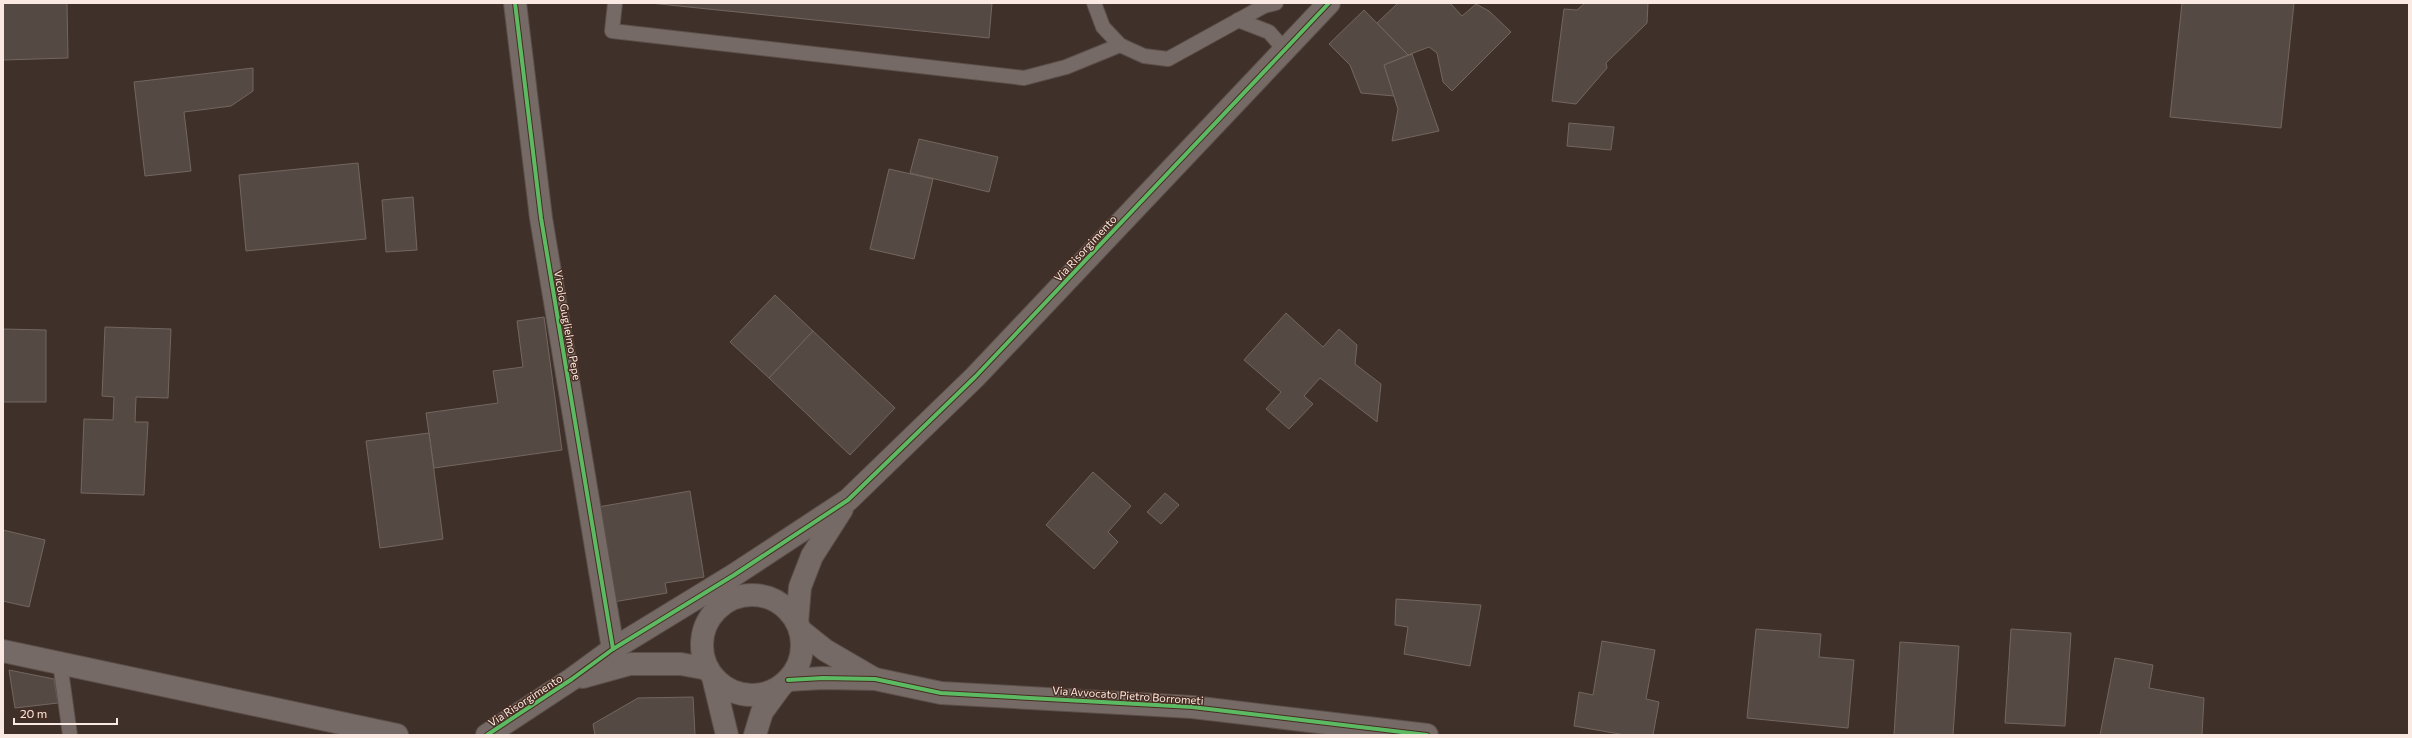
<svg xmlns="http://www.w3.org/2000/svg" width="2412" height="738" font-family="Commissioner,sans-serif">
<rect width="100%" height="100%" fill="#3f302a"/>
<g fill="#554943" stroke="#736660">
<polygon points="3,3 67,3 68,58 3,60"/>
<polygon points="650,3 992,3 989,38"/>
<polygon points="1398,3 1450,3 1462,16 1476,4 1489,11 1511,32 1452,91 1443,82 1437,53 1429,47 1408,55 1377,23"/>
<polygon points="1585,3 1648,3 1647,23 1606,63 1607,68 1576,104 1552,101 1564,9 1577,10"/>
<polygon points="2182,3 2294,3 2281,128 2170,117"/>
<polygon points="1364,10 1408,55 1384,65 1394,96 1361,93 1350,65 1329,44"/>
<polygon points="1412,54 1439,131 1392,141 1398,109 1384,65"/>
<polygon points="253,68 253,91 231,106 184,112 191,171 145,176 134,82"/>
<polygon points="1569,123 1614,127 1611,150 1567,146"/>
<polygon points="919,139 998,157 989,192 910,173"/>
<polygon points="358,163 366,239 246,251 239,175"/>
<polygon points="889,169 933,179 914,259 870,249"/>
<polygon points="413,197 417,250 386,252 382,200"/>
<polygon points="775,295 813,331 769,378 730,342"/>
<polygon points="1286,313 1323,347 1339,329 1357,345 1355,364 1381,384 1377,422 1320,378 1304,396 1313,404 1289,429 1266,409 1281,392 1244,360"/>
<polygon points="544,317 562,450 434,468 426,413 498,403 493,371 523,367 517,321"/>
<polygon points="105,327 171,329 168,398 136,397 135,422 148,422 144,495 81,493 84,419 113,420 114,397 102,396"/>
<polygon points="3,329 46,330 46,402 3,402"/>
<polygon points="813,331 895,408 850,455 769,378"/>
<polygon points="429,433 443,539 380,548 366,441"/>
<polygon points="1093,472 1131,506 1108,532 1118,542 1094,569 1046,525"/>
<polygon points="690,491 704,577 665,583 667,593 613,602 598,507"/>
<polygon points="1165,493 1179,505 1161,524 1147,512"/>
<polygon points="3,530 45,540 29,607 3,601"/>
<polygon points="1396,599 1481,605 1470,666 1404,654 1408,627 1395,625"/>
<polygon points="1756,629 1821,634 1819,657 1854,660 1848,728 1747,718"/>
<polygon points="2011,629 2071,633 2065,726 2005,723"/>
<polygon points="1602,641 1655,650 1646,699 1659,702 1653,735 1625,735 1574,726 1579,692 1593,695"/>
<polygon points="1900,642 1959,646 1953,735 1894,735"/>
<polygon points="2115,658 2153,665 2149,688 2204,698 2202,735 2100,735"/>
<polygon points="9,670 54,679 58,703 15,708"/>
<polygon points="693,697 695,735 595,735 593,724 638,698"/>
</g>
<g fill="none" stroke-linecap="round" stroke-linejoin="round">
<defs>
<g id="service">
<polyline points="615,3 612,31 1024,78 1066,67 1120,45"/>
<polyline points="1094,3 1103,27 1120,45 1144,56 1168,59 1264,6 1276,3"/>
<polyline points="1238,20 1269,32 1284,49"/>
<polyline points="60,663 70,735"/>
</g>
<g id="minor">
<polyline points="515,3 541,218 613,649"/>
<polyline points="800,630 825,650 873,678"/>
<polyline points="3,651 397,735"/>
<polyline points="788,680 823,678 875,679 941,693 1192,707 1427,735"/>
</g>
<g id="tertiary">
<circle cx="752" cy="645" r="50"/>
<polyline points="797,623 800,587 812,556 842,509"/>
<polyline points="583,677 630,664 681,664 708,669"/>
<polyline points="713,677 727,735"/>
<polyline points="487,735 572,679 613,649 734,575 848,500 975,377 1329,3"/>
<polyline points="755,735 762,712 781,686"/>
</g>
</defs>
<use href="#service" stroke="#5c4f4a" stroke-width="16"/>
<use href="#minor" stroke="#5c4f4a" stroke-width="24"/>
<use href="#tertiary" stroke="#5c4f4a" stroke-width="24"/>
<use href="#service" stroke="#766a66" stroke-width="14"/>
<use href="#minor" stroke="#766a66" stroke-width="22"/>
<use href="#tertiary" stroke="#766a66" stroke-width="22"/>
<defs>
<g id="cycleway">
<polyline points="515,3 541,218 613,649"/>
<polyline points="788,680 823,678 875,679 941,693 1192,707 1427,735"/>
<polyline points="487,735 572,679 613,649 734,575 848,500 975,377 1329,3"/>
</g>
</defs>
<use href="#cycleway" stroke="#472d22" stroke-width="6"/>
<use href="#cycleway" stroke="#5cba63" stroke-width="4"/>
</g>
<g text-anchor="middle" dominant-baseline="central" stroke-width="3" stroke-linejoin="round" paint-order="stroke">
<g font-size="11" fill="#fae9e2" stroke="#472d22">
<text transform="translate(1085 248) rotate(-47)">Via Risorgimento</text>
<text transform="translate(568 325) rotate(80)">Vicolo Guglielmo Pepe</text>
<text transform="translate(1128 695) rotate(4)">Via Avvocato Pietro Borrometi</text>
<text transform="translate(525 700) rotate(-33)">Via Risorgimento</text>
</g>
</g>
<rect width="2412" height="738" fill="none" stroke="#fae9e2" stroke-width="8"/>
<path d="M14 718v6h103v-6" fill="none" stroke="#fae9e2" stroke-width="2"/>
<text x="20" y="718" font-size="12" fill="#fae9e2" stroke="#472d22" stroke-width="3" paint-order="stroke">20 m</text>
</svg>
